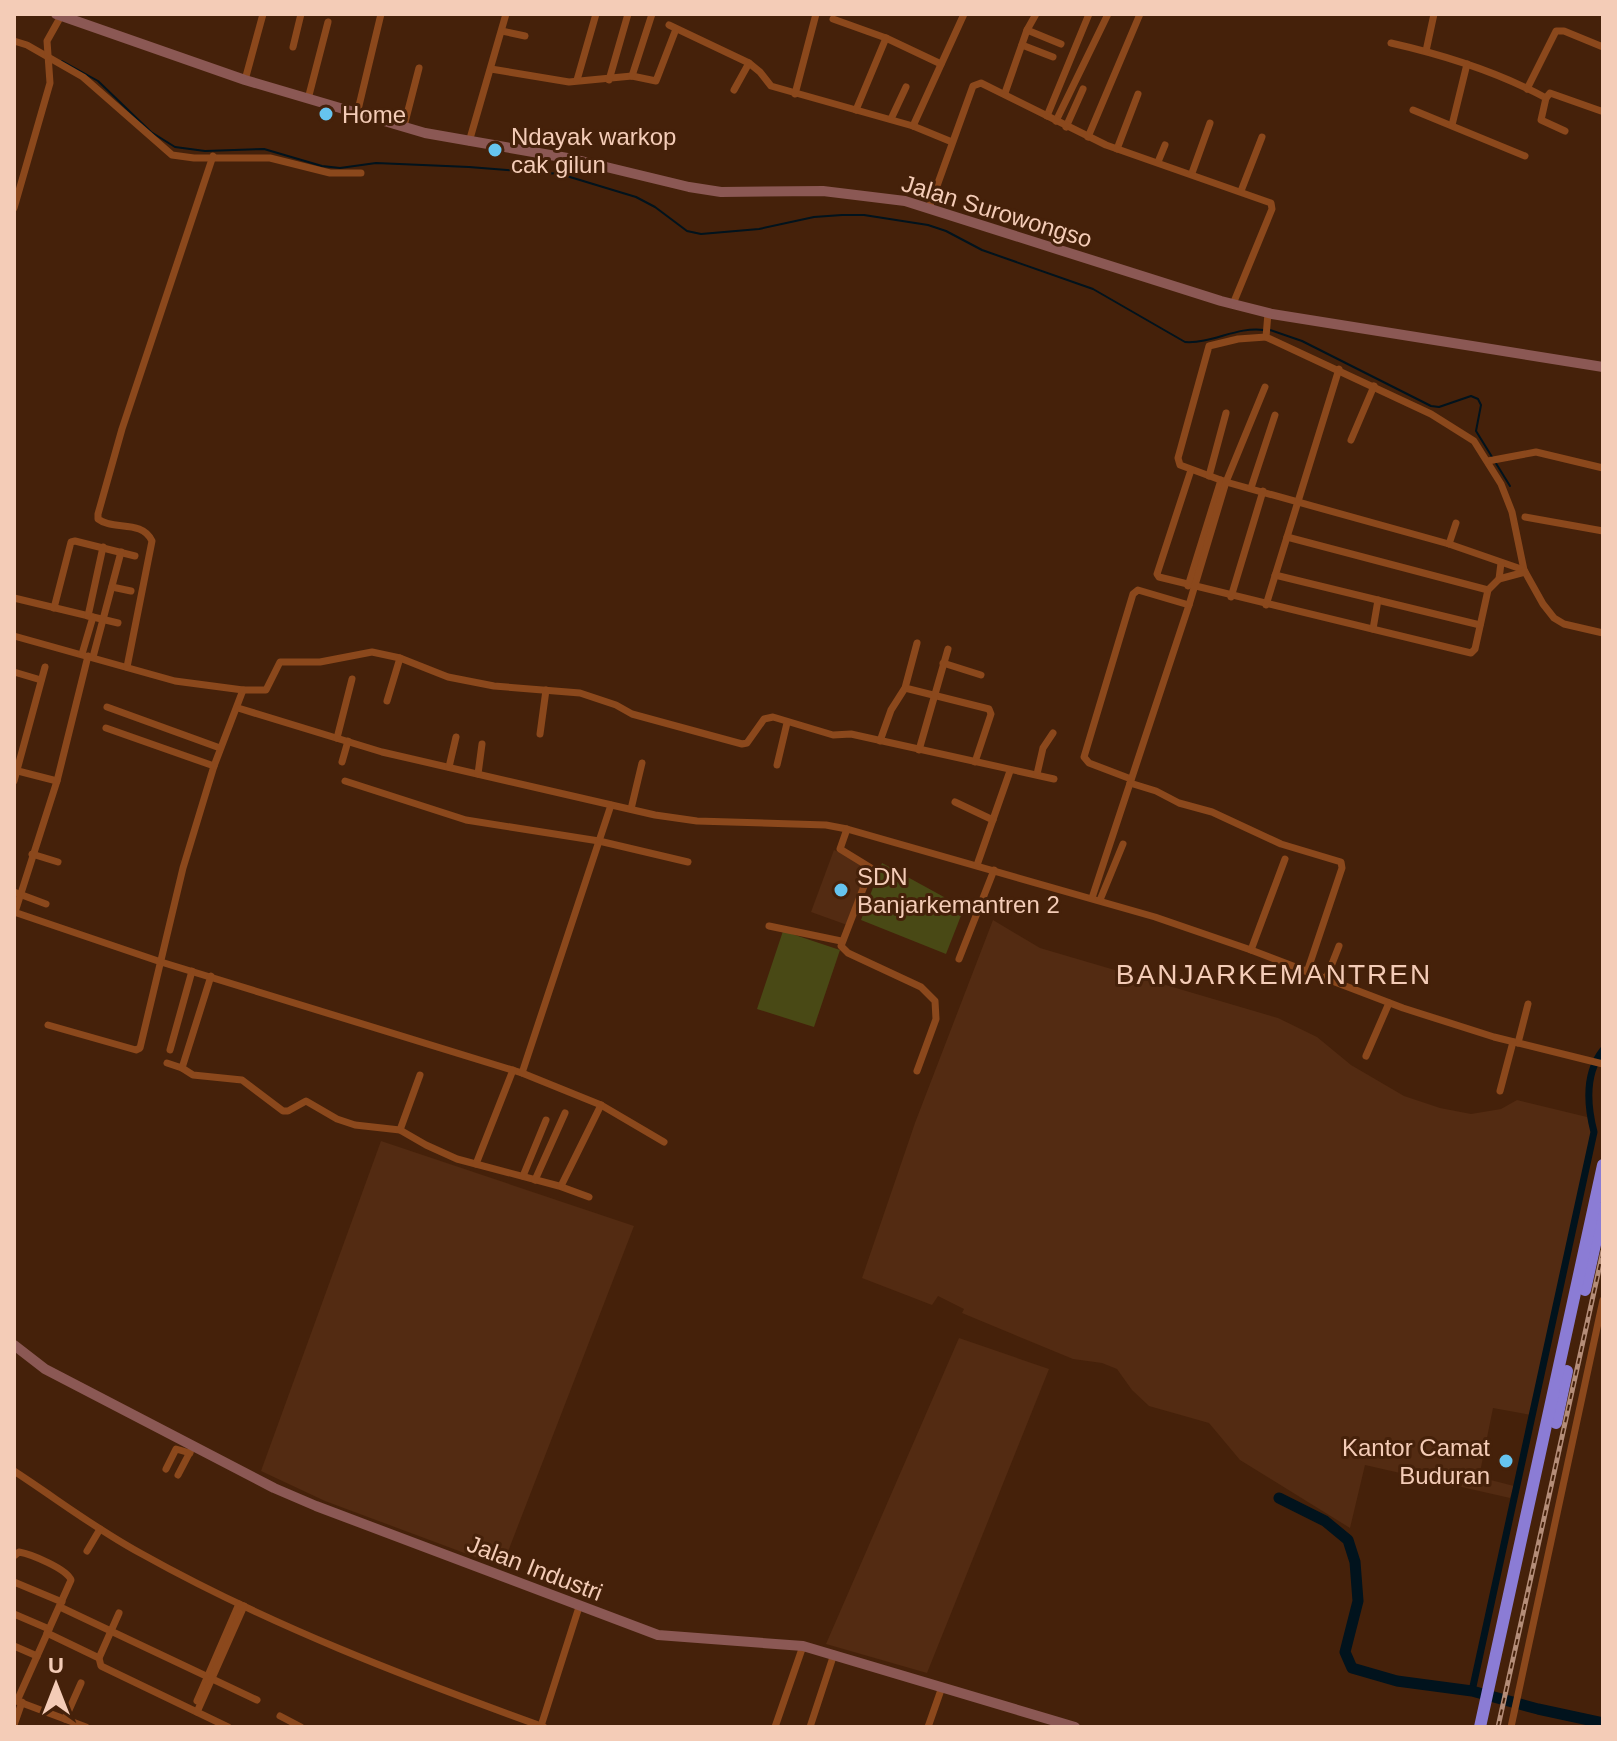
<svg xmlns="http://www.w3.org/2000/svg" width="1617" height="1741" font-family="Arial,sans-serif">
<rect width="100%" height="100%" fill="#45210a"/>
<g fill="#532b12">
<polygon points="834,850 872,867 850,926 811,912"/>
<polygon points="993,920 1040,948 1278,1018 1317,1037 1351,1065 1404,1096 1440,1108 1471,1114 1501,1109 1517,1100 1587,1117 1594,1132 1531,1415 1493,1408 1479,1477 1514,1486 1510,1498 1365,1465 1350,1528 1240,1460 1209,1423 1149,1406 1132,1390 1117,1369 1102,1363 1073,1359 962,1313 964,1309 938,1296 932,1305 862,1278 915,1123"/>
<polygon points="381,1141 634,1226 502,1567 325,1501 261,1471"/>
<polygon points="959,1338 1049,1369 927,1673 826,1644"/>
</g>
<g fill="#494915">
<polygon points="882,863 964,908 946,954 861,920"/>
<polygon points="783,931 840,950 814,1027 757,1009"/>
</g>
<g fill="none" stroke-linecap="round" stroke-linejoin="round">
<g stroke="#01131d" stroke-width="2">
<path d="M62,61l36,20 53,51 24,15 30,4 59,-2 58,17 18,2 36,-5 93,4 91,7 76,23 19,10 32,24 14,3 58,-5 55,-12 28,-2h22l64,10 18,6 36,19 111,39 92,53c27,2 52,-16 79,-12"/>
<polyline points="1270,330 1302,341 1431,406 1439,407 1471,396 1478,399 1481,405 1476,431 1510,486"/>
</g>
<path stroke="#01131d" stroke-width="7" d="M1472,1691l122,-559c-7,-27 -9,-59 9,-82"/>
<polyline stroke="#01131d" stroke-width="11" points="1279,1498 1325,1521 1348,1540 1355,1562 1358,1601 1345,1652 1352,1668 1397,1681 1472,1691 1538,1709 1603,1723"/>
<g stroke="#8b481c" stroke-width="7">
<polyline points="833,19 886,38 941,64"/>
<polyline points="669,25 749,63 760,72 771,86 913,126 952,142"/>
<polyline points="1027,30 1061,44"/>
<polyline points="502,31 525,36"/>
<polyline points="14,41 27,45 83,77 172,155 194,158 270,158 330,173 361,173"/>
<path d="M1391,43c53,12 107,29 155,55l-5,22 24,11"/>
<polyline points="1022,45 1053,57"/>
<polyline points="293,47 301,14"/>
<polyline points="1426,51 1434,14"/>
<polyline points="491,69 569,82 632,76 656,81 676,29"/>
<polyline points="632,76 652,14"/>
<polyline points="245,80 263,14"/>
<polyline points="577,80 596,14"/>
<polyline points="609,80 628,14"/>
<polyline points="1527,89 1556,31 1564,31 1603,47"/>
<polyline points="734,90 749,63"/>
<polyline points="1005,93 1027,30 1036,14"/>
<polyline points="795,94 816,14"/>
<polyline points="1546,98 1550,93 1601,111"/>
<polyline points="308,99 328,22"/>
<polyline points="856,110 886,38"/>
<polyline points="1413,110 1525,156"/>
<polyline points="357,114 381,14"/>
<polyline points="1047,116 1089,14"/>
<polyline points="891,119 906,87"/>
<polyline points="1056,121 1108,14"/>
<polyline points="1452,125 1467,64"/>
<polyline points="404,126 419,68"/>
<polyline points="913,126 964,14"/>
<polyline points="1066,127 1083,89"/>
<polyline points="1088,137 1140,14"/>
<polyline points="469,142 506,14"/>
<polyline points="1117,149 1138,94"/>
<polyline points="1158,162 1165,145"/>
<polyline points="1192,173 1210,123"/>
<polyline points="1241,191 1262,137"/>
<polyline points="14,208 50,83 47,41 61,16"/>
<polyline points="929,208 973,86 981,83 1106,145 1271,203 1272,209 1233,304"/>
<polyline points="1268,313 1266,337 1431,414 1474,441 1501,484 1512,512 1524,570 1543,604 1554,618 1564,624 1603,633"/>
<polyline points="1266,337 1238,339 1209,346 1178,458 1180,465 1226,482 1449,544 1524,570"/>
<polyline points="1351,440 1374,386"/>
<polyline points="1488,461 1536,452 1603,468"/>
<polyline points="1191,470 1157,574 1159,577 1471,653 1475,649 1488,590 1499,579 1501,563"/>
<polyline points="1209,476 1226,413"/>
<polyline points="1251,488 1275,415"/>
<polyline points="1525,517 1603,531"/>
<polyline points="1287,537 1488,590"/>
<polyline points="1449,544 1456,523"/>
<polyline points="1275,575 1480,625"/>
<polyline points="1499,579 1525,572"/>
<polyline points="1188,586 1221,480"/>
<polyline points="112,587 131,591"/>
<polyline points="1231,597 1263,491"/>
<polyline points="14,598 118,623"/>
<polyline points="1266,605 1339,369"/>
<polyline points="54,608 71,542 75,541 135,556"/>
<polyline points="88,616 103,547"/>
<polyline points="1373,629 1378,600"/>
<polyline points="14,636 175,681 243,690 214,766 183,868 140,1048 136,1050 48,1025"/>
<polyline points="82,654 93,617"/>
<polyline points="93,657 121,552"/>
<polyline points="943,663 981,675"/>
<path d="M127,667l25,-126c-10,-22 -39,-10 -54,-22v-5l24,-85 91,-273"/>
<polyline points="14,672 41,680"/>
<polyline points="905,688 989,709 991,714 975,762"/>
<polyline points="243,690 266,690 280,662 320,662 372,652 400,658 448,677 494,686 580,693 616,705 632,714 742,744 747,743 764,719 773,717 833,735 851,734 1054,779"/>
<polyline points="387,701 400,658"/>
<polyline points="107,707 220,748"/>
<polyline points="238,708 382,752 655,815 697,821 826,825 847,829 1155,917 1251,950 1403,1008 1494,1037 1603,1064"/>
<polyline points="106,728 214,766"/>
<polyline points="540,734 546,690"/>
<polyline points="337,738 352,679"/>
<polyline points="880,741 891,710 905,688 917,643"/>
<polyline points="919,750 948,649"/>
<polyline points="342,762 348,741"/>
<polyline points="777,765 787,723"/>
<polyline points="449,767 456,737"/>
<polyline points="14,770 57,781"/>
<polyline points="478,774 482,744"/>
<polyline points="1037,774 1043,748 1053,733"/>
<polyline points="1131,779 1089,763 1084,757 1133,594 1138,590 1189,605"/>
<polyline points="14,781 45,667"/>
<polyline points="345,781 466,820 599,841 688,862"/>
<polyline points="1130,783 1156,791 1179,803 1212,812 1281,844 1341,862 1342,868 1307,972"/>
<polyline points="955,802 993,820"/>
<polyline points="631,809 642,763"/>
<polyline points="847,829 840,849 871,868 841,946 848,953 921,987 935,1001 936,1019 917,1071"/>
<polyline points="32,854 58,862"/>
<polyline points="977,865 1010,771"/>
<polyline points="14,892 46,904"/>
<polyline points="1092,898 1189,605 1226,482 1265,387"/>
<polyline points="1100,900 1123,844"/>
<polyline points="14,912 161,962 522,1073 601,1105 664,1142"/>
<polyline points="15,912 57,781 88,656"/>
<polyline points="769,926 841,941"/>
<polyline points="1251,950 1285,859"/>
<polyline points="959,959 994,870"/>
<polyline points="1326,979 1339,946"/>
<polyline points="1518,1043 1528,1004"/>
<polyline points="170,1050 192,971"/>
<polyline points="1366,1056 1389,1003"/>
<polyline points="167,1063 182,1068 211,976"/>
<polyline points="182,1068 193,1075 242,1080 283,1111 288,1111 306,1101 337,1119 355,1125 400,1130 426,1145 457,1159 559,1186 589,1197"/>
<polyline points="522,1073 611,805"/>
<polyline points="1500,1091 1513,1042"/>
<polyline points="400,1130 420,1075"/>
<polyline points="476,1164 513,1070"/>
<polyline points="523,1176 546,1120"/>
<polyline points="535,1180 565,1113"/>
<polyline points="561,1186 601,1105"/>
<polyline points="166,1469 176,1449 190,1453"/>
<path d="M14,1471c43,28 83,59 128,83 127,71 266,124 402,173"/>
<polyline points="178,1475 190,1452"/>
<polyline points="87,1551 100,1529"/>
<path d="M14,1556l5,-4c12,2 48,17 52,28l-54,121"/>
<polyline points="14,1582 62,1602"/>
<polyline points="60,1607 257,1700"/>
<polyline points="119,1613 99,1658 101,1666 228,1727"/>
<polyline points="14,1614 49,1629"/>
<polyline points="47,1633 99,1658"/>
<polyline points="14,1646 37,1656"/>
<polyline points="14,1700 86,1727"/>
<polyline points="197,1701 239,1604"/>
<polyline points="197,1712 244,1606"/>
<polyline points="280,1716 301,1727"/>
<polyline points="65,1719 81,1683"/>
<polyline points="14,1725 22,1702"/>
<polyline points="541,1726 579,1607"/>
<polyline points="775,1727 803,1646"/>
<polyline points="810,1727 834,1654"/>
<polyline points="928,1727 942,1687"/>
<polyline points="1511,1727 1603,1300"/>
</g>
<g stroke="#8b5854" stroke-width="10">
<polyline points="56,14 245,80 425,133 573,159 689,187 721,192 823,191 905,201 1221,301 1272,314 1603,367"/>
<polyline points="14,1345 45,1369 274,1488 316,1506 658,1635 803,1646 1075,1727"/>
</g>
<g stroke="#8b7cd5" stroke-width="12">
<polyline points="1585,1290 1603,1208"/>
<polyline points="1556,1423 1567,1371"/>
<polyline points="1480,1727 1603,1165"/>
</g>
<defs>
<polyline id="rail" points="1498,1727 1603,1251"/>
</defs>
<use href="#rail" stroke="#b48d78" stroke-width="5"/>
<use href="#rail" stroke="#45210a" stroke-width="2" stroke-dasharray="6" stroke-linecap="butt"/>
</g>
<g fill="#66c4ef" stroke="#45210a" stroke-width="3">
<circle cx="326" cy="114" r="8"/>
<circle cx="495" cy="150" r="8"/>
<circle cx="841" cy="890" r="8"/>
<circle cx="1506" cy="1461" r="8"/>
</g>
<g text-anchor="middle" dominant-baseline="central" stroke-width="6" stroke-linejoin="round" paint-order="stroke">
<g font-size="24" fill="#f4ccb7" stroke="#45210a" text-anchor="start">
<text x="342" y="114">Home</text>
<text x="511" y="136">Ndayak warkop<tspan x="511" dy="28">cak gilun</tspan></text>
<text x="857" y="876">SDN<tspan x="857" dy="28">Banjarkemantren 2</tspan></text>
<text x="1490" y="1447" text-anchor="end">Kantor Camat<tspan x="1490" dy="28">Buduran</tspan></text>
</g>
<g font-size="24" fill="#f4ccb7" stroke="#45210a">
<text transform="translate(997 211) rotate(17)">Jalan Surowongso</text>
<text transform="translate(535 1568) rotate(21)">Jalan Industri</text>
</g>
<g font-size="28" letter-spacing="2" fill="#f4ccb7" stroke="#45210a">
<text x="1274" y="974">BANJARKEMANTREN</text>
</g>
</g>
<rect width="1617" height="1741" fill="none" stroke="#f4ccb7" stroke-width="32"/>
<g transform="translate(56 1685)" stroke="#45210a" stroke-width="6" paint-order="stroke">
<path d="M0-6L14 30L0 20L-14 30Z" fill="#f4ccb7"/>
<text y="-12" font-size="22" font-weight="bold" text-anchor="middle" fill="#f4ccb7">U</text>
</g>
</svg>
